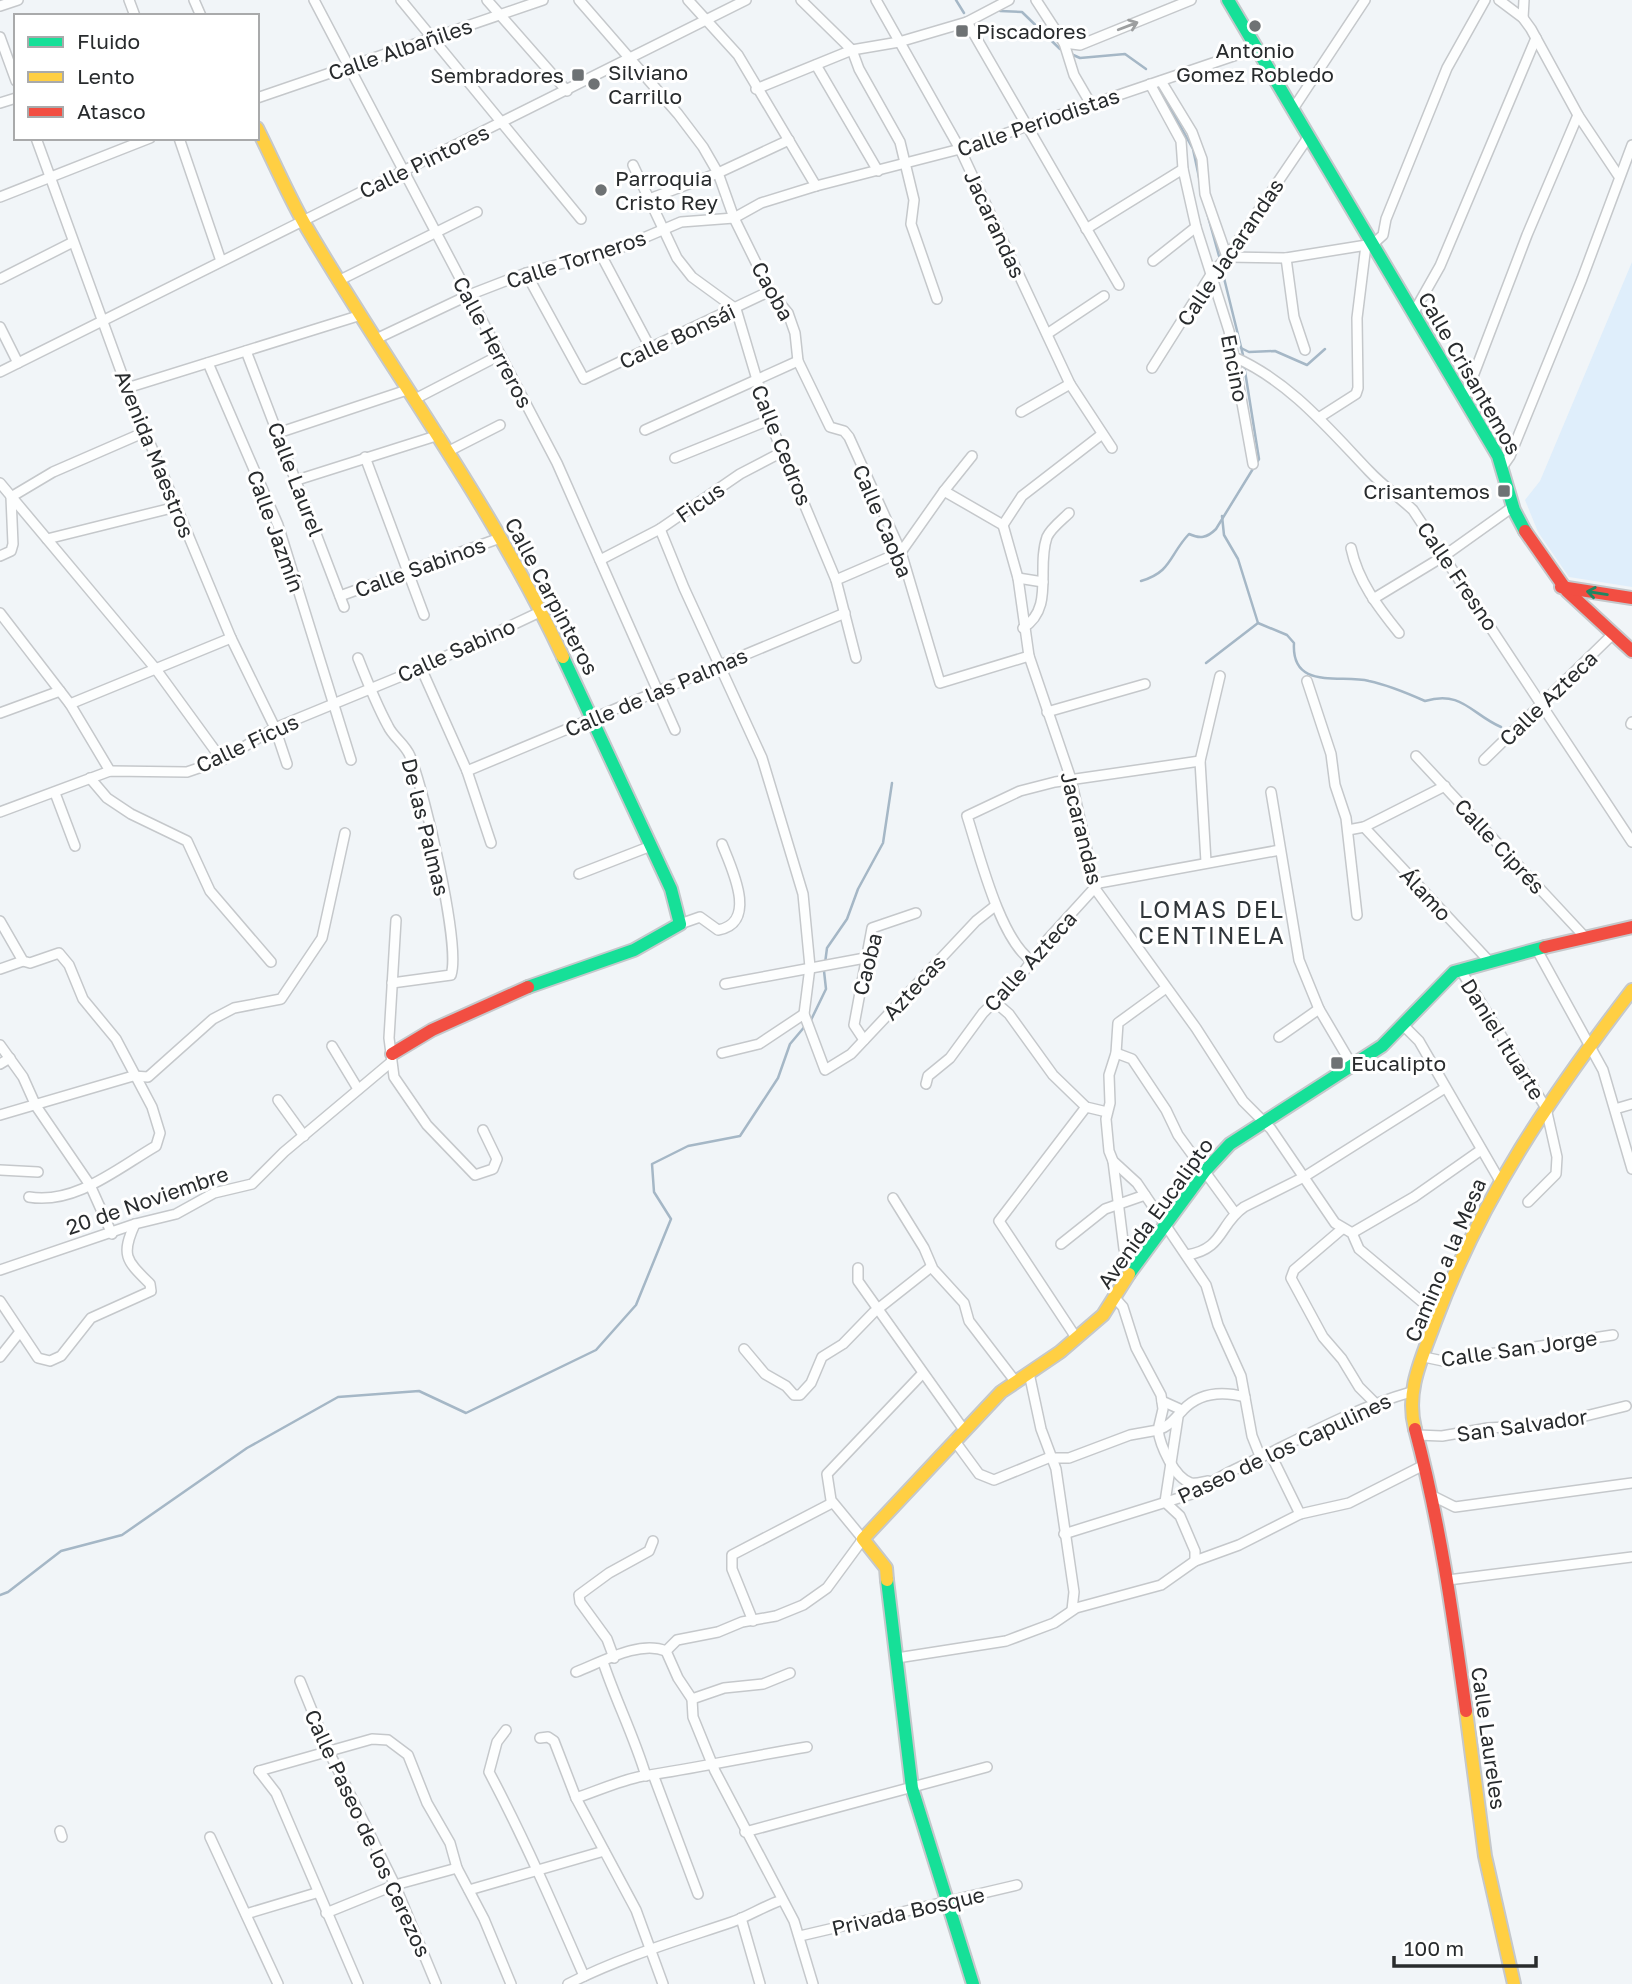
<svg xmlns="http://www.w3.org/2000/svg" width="1632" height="1984" font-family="'Golos Text',sans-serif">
<rect width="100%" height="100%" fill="#f1f5f8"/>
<polygon fill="#dfeefb" points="1632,262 1632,587 1569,577 1538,532 1525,500 1540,481"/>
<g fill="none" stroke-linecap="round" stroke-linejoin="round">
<g stroke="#a5b7c6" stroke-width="2.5">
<polyline points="956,0 964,13"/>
<polyline points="1000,11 1022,12 1060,49"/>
<polyline points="1071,54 1080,58 1125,54 1146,69"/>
<polyline points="1161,91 1193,149 1200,182"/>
<polyline points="1206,209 1219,256"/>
<polyline points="1223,274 1243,355"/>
<polyline points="1241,348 1249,352 1275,351 1307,365 1325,349"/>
<path d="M1222,516l2,19 14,24 20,64 29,12 7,8c-3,48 47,31 75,38 19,4 38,12 56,20 37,-11 46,13 76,26"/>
<path d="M1141,581c31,-9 28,-26 48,-47 11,5 18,4 27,-5l43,-70 -15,-94"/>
<polyline points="1206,663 1258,623"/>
<polyline points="811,1020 826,989 824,971 827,948 847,919 858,889 883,843 892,783"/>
<polyline points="0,1595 8,1592 61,1551 122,1535 247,1448 338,1397 419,1391 466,1413 596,1350 636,1305 671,1219 654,1192 652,1164 688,1146 740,1136 778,1078 790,1044 806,1025"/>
</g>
<defs>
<g id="street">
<polyline points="129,0 135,16"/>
<polyline points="194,0 201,16"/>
<polyline points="314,0 557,463 675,730"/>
<polyline points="401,0 581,219"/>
<polyline points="487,0 567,91"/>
<polyline points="579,0 678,114 703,147 718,173 734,218 770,291 788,313 795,333 798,361 830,427 844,431 849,437 901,552 940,683 1029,656"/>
<polyline points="688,0 738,55 816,186"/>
<polyline points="801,0 852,50 859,69 900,142 914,200 911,224 937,299"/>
<polyline points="876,0 960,149 1070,384 1112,448"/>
<polyline points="1036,0 1064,43 1074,75 1092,106"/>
<polyline points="1499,0 1523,18 1531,29 1578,115 1618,175"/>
<polyline points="0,6 18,0"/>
<polyline points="1523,18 1524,0"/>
<polyline points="967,22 1119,285"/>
<polyline points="0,37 16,81"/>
<polyline points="1064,43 1080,45 1191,0"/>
<polyline points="816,65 878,171"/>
<polyline points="1161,81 1192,132 1202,159 1205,194 1227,257 1286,258 1373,244 1383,235 1386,219 1447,68 1485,0"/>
<polyline points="1150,84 1181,141 1183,169 1196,227 1229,331 1253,464"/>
<polyline points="756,89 852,50 899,42 967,22 1009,0"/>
<polyline points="257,98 543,0"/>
<polyline points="0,103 16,98"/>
<polyline points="1293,109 1365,0"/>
<polyline points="36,138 127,388 231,638 275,728 287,764"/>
<polyline points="179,138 221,261"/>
<polyline points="633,165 677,258 692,277 736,309 769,420 836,580 856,658"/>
<polyline points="0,197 150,138"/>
<polyline points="649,199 718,173 789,140"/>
<polyline points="1086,229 1183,169"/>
<polyline points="600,253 651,349"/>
<polyline points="1286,258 1294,317 1305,350"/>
<polyline points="1153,261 1196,227"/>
<polyline points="526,273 584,379 770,291"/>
<polyline points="0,279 73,242"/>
<polyline points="340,280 477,212"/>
<polyline points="1414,312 1440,266 1536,38"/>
<polyline points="0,327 18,363"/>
<polyline points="1047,334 1104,296"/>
<polyline points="376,339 469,295 526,273 620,248 681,222 734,218 761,203 816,186 960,149 1257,48"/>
<polyline points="246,351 344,607"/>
<path d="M1234,357c55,24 94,71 135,114 13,14 30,26 44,39l219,332"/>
<polyline points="208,363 278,525 351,760"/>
<polyline points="1152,368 1212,273 1227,257 1309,136"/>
<polyline points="0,372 746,0"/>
<polyline points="127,388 361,315"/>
<polyline points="415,399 500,355"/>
<polyline points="1464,400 1527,235 1578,115"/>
<polyline points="1021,412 1070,384"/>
<polyline points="1320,417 1356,394 1358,388 1357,318 1366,245"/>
<polyline points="645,430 798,361"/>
<polyline points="278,433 407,390"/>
<polyline points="1101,435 1022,496 1003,525 1018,578 1029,656 1071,779 1096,890 1196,1028 1243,1101 1271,1129 1335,1223 1352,1233 1359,1249 1427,1306"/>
<polyline points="449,451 500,425"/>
<polyline points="365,457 424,615"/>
<polyline points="675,458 769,420"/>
<polyline points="1503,466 1510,456 1582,279 1632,145"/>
<polyline points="297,480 439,435"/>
<polyline points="0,483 155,668 222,760"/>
<polyline points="944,491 972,456"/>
<polyline points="660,529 684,588 762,758 803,894 810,967 804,1014 825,1070 851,1054 976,921 995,906"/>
<polyline points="47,539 176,507"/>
<path d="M1351,548c7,33 27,59 48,85"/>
<polyline points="901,552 944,491 1003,525"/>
<polyline points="0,556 11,551 13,544 11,497 53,472 145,432"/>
<polyline points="600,560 660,529 740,474 784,451"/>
<polyline points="1018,578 1043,582"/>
<polyline points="836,580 901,552"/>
<polyline points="340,596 500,538"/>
<polyline points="1373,599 1444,556 1514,506"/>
<polyline points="0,613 70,704 110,771"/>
<path d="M1023,628c32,-20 13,-60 24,-91 4,-9 15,-17 22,-24"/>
<path d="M358,658c9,23 18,46 30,68 5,11 17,18 22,30 14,34 51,189 41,219l-59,8"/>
<polyline points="421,668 467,771 491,843"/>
<polyline points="1307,681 1331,754 1335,785 1346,818 1357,915"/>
<polyline points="70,704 231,638"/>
<polyline points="1047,712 1145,684"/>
<polyline points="0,713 60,691"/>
<polyline points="1631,724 1632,722"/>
<polyline points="1416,756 1584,936"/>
<polyline points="1484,760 1612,635"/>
<polyline points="467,771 845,613"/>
<polyline points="90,778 107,798 131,814 187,841 210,891 271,962"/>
<polyline points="1271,792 1299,960 1319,1009 1352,1065"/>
<polyline points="55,793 75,846"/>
<polyline points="0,812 110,771 187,772 222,760 275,728 421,668 542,611"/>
<polyline points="1364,827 1489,961"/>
<polyline points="1348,830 1364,827 1445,786"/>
<polyline points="1206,862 1200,761 1220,676"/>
<polyline points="579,874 651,846"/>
<polyline points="396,920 389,1038 394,1077 427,1125 475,1175 493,1169 497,1159 483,1130"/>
<path d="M0,921l23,40 7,2 29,-10 10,12 14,34 33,40 36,68 8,26 -4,13c-38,22 -81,59 -127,51"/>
<path d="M680,924l20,-7 18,13c41,-7 13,-63 4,-86"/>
<polyline points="1537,950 1603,1070 1632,1169"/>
<path d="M1032,961c-32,-21 -53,-108 -65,-145l53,-25 35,-9 145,-21"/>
<polyline points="0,969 23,961"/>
<polyline points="1460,969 1546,1108 1557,1157 1556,1174 1528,1202"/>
<polyline points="725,984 865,958"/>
<polyline points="1166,988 1118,1023 1116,1053 1109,1075 1110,1103 1106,1119 1109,1151 1113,1161 1137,1183 1206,1285 1218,1325 1241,1376 1252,1436 1260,1456"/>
<polyline points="994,1001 1009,1014 1053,1075 1086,1107 1107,1112"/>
<polyline points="1404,1026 1419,1041 1500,1181"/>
<polyline points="1279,1037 1319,1009"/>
<polyline points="864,1040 854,1025 872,928 916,913"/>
<polyline points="0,1045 23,1077 36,1106 90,1185 112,1234"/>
<polyline points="332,1046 358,1089"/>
<polyline points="722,1053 759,1044 804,1014"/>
<polyline points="1116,1053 1132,1059 1166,1110 1178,1135 1235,1213"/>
<polyline points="0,1064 10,1058"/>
<polyline points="926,1084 928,1076 950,1058 983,1013 1022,974 1048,939 1099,883 1280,850"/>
<polyline points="278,1100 304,1136"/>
<polyline points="1615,1109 1632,1104"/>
<polyline points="0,1115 133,1076 148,1077 213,1019 234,1008 281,999 322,938 345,833"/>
<polyline points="1113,1161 1124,1249 1136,1264"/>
<polyline points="0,1170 38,1172"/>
<polyline points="893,1198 924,1248 933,1269 964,1303 969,1321 1015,1381"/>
<polyline points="1342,1229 1294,1270 1291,1278 1323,1337 1342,1359 1359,1387 1375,1403"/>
<polyline points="1352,1233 1414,1197 1481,1150"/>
<polyline points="1061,1244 1105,1209 1145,1195"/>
<path d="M1187,1255c37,-6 32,-31 57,-48l60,-30 141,-89"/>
<polyline points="858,1268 858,1281 964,1430"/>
<polyline points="0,1270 135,1224 176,1214 214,1193 252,1184 284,1152 390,1063"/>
<path d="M0,1301l38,57 12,3 11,-5 30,-38 60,-27 -1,-7c-23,-23 -30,-28 -15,-60"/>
<polyline points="1077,1339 999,1221 1086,1107"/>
<polyline points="744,1349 765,1374 786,1386 794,1395 800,1395 811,1383 822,1357 843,1344 874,1312 931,1267"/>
<polyline points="0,1357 19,1333"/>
<polyline points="1424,1357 1443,1361 1613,1335"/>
<polyline points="1029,1373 1041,1429 1056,1469 1074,1592 1072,1610"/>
<polyline points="1162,1401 1182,1410"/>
<polyline points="1417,1435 1442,1436 1488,1428 1553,1424 1626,1406"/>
<polyline points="954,1440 979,1474 994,1480 1048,1458 1069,1458 1130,1435 1158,1430 1163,1409 1161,1395 1136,1348 1123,1307 1115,1298"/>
<polyline points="1270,1453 1300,1514"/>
<path d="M1208,1481c-6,1 -12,3 -17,2 -17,-5 -31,-38 -33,-53 12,-4 16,-11 25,-20 17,-18 39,-19 62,-13"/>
<polyline points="1433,1496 1455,1507 1632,1483"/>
<polyline points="1165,1502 1178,1417"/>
<polyline points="1165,1502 1180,1516 1195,1551 1195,1561"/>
<path d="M1064,1534l131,-41c24,-18 50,-28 77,-41 46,-23 90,-46 139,-60"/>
<polyline points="1448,1580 1632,1557"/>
<polyline points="753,1621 732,1569 732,1555 832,1503"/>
<polyline points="666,1651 677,1640 718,1632 742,1622 776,1616 803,1605 827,1588 863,1539 831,1500 827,1474 922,1374"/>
<polyline points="666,1651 678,1678 692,1699 693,1717 715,1771 794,1921 813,1984"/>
<polyline points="614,1658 607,1639 580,1602 579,1595 609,1573 649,1551 653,1541"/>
<polyline points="897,1658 1006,1641 1054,1623 1076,1608 1161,1585 1195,1561 1239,1545 1300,1514 1349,1503 1424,1465"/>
<path d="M603,1662c13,39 31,74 43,114"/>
<path d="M576,1672c26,-10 63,-32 90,-21"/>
<polyline points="300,1681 328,1750 395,1885 436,1984"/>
<polyline points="692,1699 724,1688 763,1684 790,1673"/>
<path d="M506,1730l-9,12 -8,30c35,66 65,135 95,204"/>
<polyline points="540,1738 548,1737 554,1741 576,1798 636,1910 663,1984"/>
<polyline points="259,1771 372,1739 388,1740 408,1755 427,1803 450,1843 457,1868 484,1919 511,1984"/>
<polyline points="259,1771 276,1793 358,1984"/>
<polyline points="654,1777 698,1894"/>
<path d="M576,1798c21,-7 45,-18 67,-22 54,-8 109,-20 164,-29"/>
<polyline points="60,1831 62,1837"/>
<polyline points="745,1832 987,1767"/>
<polyline points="210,1837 278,1984"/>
<polyline points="469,1890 604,1851"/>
<polyline points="326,1913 395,1885 457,1868"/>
<polyline points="246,1914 316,1893"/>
<polyline points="741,1918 760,1984"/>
<polyline points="800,1936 1017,1885"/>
<path d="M568,1984c53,-27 108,-43 164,-62 17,-6 32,-16 50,-22"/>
</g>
<g id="fast">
<polyline points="1228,0 1498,456 1514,510 1525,531"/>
<polyline points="528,987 634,950 680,924 671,889 563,657"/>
<polyline points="1129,1274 1205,1171 1230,1144 1382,1046 1454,972 1545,947"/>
<polyline points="887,1580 912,1788 973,1984"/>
</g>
<g id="slow">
<path d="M257,128c16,32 30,65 47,95 85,146 188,281 259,434"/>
<path d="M1415,1429c-10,-38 7,-71 20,-107 47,-126 116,-226 197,-332"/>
<polyline points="887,1580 886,1568 863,1539 1001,1392 1060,1352 1103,1315 1129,1274"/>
<polyline points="1466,1711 1485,1856 1514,1984"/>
</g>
<g id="jam">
<polyline points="1525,531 1567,591 1632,651"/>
<polyline points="1561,587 1632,598"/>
<polyline points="1545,947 1632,927"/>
<polyline points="392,1054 432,1030 528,987"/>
<path d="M1415,1429c25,93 38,187 51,282"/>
</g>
</defs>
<use href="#street" stroke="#c5c8cb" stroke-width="12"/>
<use href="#fast" stroke="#c5c8cb" stroke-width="16"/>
<use href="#slow" stroke="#c5c8cb" stroke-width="16"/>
<use href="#jam" stroke="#c5c8cb" stroke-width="16"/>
<use href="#street" stroke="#fdfefe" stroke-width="9"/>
<use href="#fast" stroke="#16e098" stroke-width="12"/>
<use href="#slow" stroke="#ffcf43" stroke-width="12"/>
<use href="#jam" stroke="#f24e42" stroke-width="12"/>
</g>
<defs><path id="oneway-shaft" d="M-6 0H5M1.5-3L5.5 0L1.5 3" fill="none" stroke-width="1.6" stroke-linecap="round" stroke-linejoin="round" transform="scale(1.75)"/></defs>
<use stroke="#9d9fa0" href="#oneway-shaft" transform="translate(1128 26) rotate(-21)"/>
<use stroke="#1f8662" href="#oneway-shaft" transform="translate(1597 593) rotate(-171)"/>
<g fill="#6e7274" stroke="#fff" stroke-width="2.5">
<circle cx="1255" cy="26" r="7"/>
<rect x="955" y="24" width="14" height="14" rx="3.5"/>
<rect x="571" y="68" width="14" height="14" rx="3.5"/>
<circle cx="594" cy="84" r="7"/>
<circle cx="601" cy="190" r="7"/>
<rect x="1497" y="484" width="14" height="14" rx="3.5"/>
<rect x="1330" y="1056" width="14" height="14" rx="3.5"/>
</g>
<g text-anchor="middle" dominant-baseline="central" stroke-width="6" stroke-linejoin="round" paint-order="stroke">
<g font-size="21" fill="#282b2d" stroke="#fff" text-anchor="start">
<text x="976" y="31">Piscadores</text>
<text x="1255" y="50" text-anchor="middle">Antonio<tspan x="1255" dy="24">Gomez Robledo</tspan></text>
<text x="608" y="72">Silviano<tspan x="608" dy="24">Carrillo</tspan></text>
<text x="564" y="75" text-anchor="end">Sembradores</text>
<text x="615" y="178">Parroquia<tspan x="615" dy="24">Cristo Rey</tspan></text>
<text x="1490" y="491" text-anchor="end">Crisantemos</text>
<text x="1351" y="1063">Eucalipto</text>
</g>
<g font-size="21" fill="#282b2d" stroke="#fff">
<text transform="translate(400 49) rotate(-19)">Calle Albañiles</text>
<text transform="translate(1038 122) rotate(-19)">Calle Periodistas</text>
<text transform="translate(424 161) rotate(-26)">Calle Pintores</text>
<text transform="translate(995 224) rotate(65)">Jacarandas</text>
<text transform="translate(1230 252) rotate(-56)">Calle Jacarandas</text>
<text transform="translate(576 259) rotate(-18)">Calle Torneros</text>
<text transform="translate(773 291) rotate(61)">Caoba</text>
<text transform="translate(677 336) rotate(-25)">Calle Bonsái</text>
<text transform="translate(493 342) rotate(62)">Calle Herreros</text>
<text transform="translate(1235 368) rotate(79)">Encino</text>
<text transform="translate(1470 373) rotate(60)">Calle Crisantemos</text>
<text transform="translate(782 445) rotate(68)">Calle Cedros</text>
<text transform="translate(155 454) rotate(68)">Avenida Maestros</text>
<text transform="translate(296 479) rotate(69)">Calle Laurel</text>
<text transform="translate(700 502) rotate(-35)">Ficus</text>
<text transform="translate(883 521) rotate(67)">Calle Caoba</text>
<text transform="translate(276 531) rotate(70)">Calle Jazmín</text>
<text transform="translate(420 567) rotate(-20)">Calle Sabinos</text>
<text transform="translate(1458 576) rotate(56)">Calle Fresno</text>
<text transform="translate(552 596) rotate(62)">Calle Carpinteros</text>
<text transform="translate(456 650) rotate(-24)">Calle Sabino</text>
<text transform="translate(656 692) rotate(-23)">Calle de las Palmas</text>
<text transform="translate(1548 698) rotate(-44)">Calle Azteca</text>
<text transform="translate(247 743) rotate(-25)">Calle Ficus</text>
<text transform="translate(426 827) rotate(76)">De las Palmas</text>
<text transform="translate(1082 828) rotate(76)">Jacarandas</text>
<text transform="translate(1500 846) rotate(47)">Calle Ciprés</text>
<text transform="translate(1426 894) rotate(47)">Álamo</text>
<text transform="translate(1030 961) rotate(-48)">Calle Azteca</text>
<text transform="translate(867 964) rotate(-76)">Caoba</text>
<text transform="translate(914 987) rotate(-47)">Aztecas</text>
<text transform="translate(1503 1039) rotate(58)">Daniel Ituarte</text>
<text transform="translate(147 1200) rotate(-19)">20 de Noviembre</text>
<text transform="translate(1155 1213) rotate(-54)">Avenida Eucalipto</text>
<text transform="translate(1445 1260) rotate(-67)">Camino a la Mesa</text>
<text transform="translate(1519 1348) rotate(-8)">Calle San Jorge</text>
<text transform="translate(1522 1425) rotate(-8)">San Salvador</text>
<text transform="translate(1284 1448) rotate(-25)">Paseo de los Capulines</text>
<text transform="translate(1489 1738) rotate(82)">Calle Laureles</text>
<text transform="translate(368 1833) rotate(65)">Calle Paseo de los Cerezos</text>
<text transform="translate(908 1911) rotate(-13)">Privada Bosque</text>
</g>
<g font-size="23" letter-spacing="2" fill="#30363a" stroke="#fff">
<text x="1212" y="909">LOMAS DEL<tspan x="1212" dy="26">CENTINELA</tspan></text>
</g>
</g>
<rect x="14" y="14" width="245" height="126" fill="#ffffff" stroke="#a9aaab" stroke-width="2"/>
<rect x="28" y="37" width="35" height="10" fill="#16e098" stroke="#a9aaab" stroke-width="2"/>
<text x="77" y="49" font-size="21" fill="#282b2d">Fluido</text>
<rect x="28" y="72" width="35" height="10" fill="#ffcf43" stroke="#a9aaab" stroke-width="2"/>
<text x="77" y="84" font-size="21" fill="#282b2d">Lento</text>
<rect x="28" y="107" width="35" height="10" fill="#f24e42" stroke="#a9aaab" stroke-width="2"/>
<text x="77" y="119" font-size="21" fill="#282b2d">Atasco</text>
<path d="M1394 1956v10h142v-10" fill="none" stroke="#282b2d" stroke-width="3.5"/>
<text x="1404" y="1956" font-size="21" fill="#282b2d" stroke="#ffffff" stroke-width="5" paint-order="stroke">100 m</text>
</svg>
